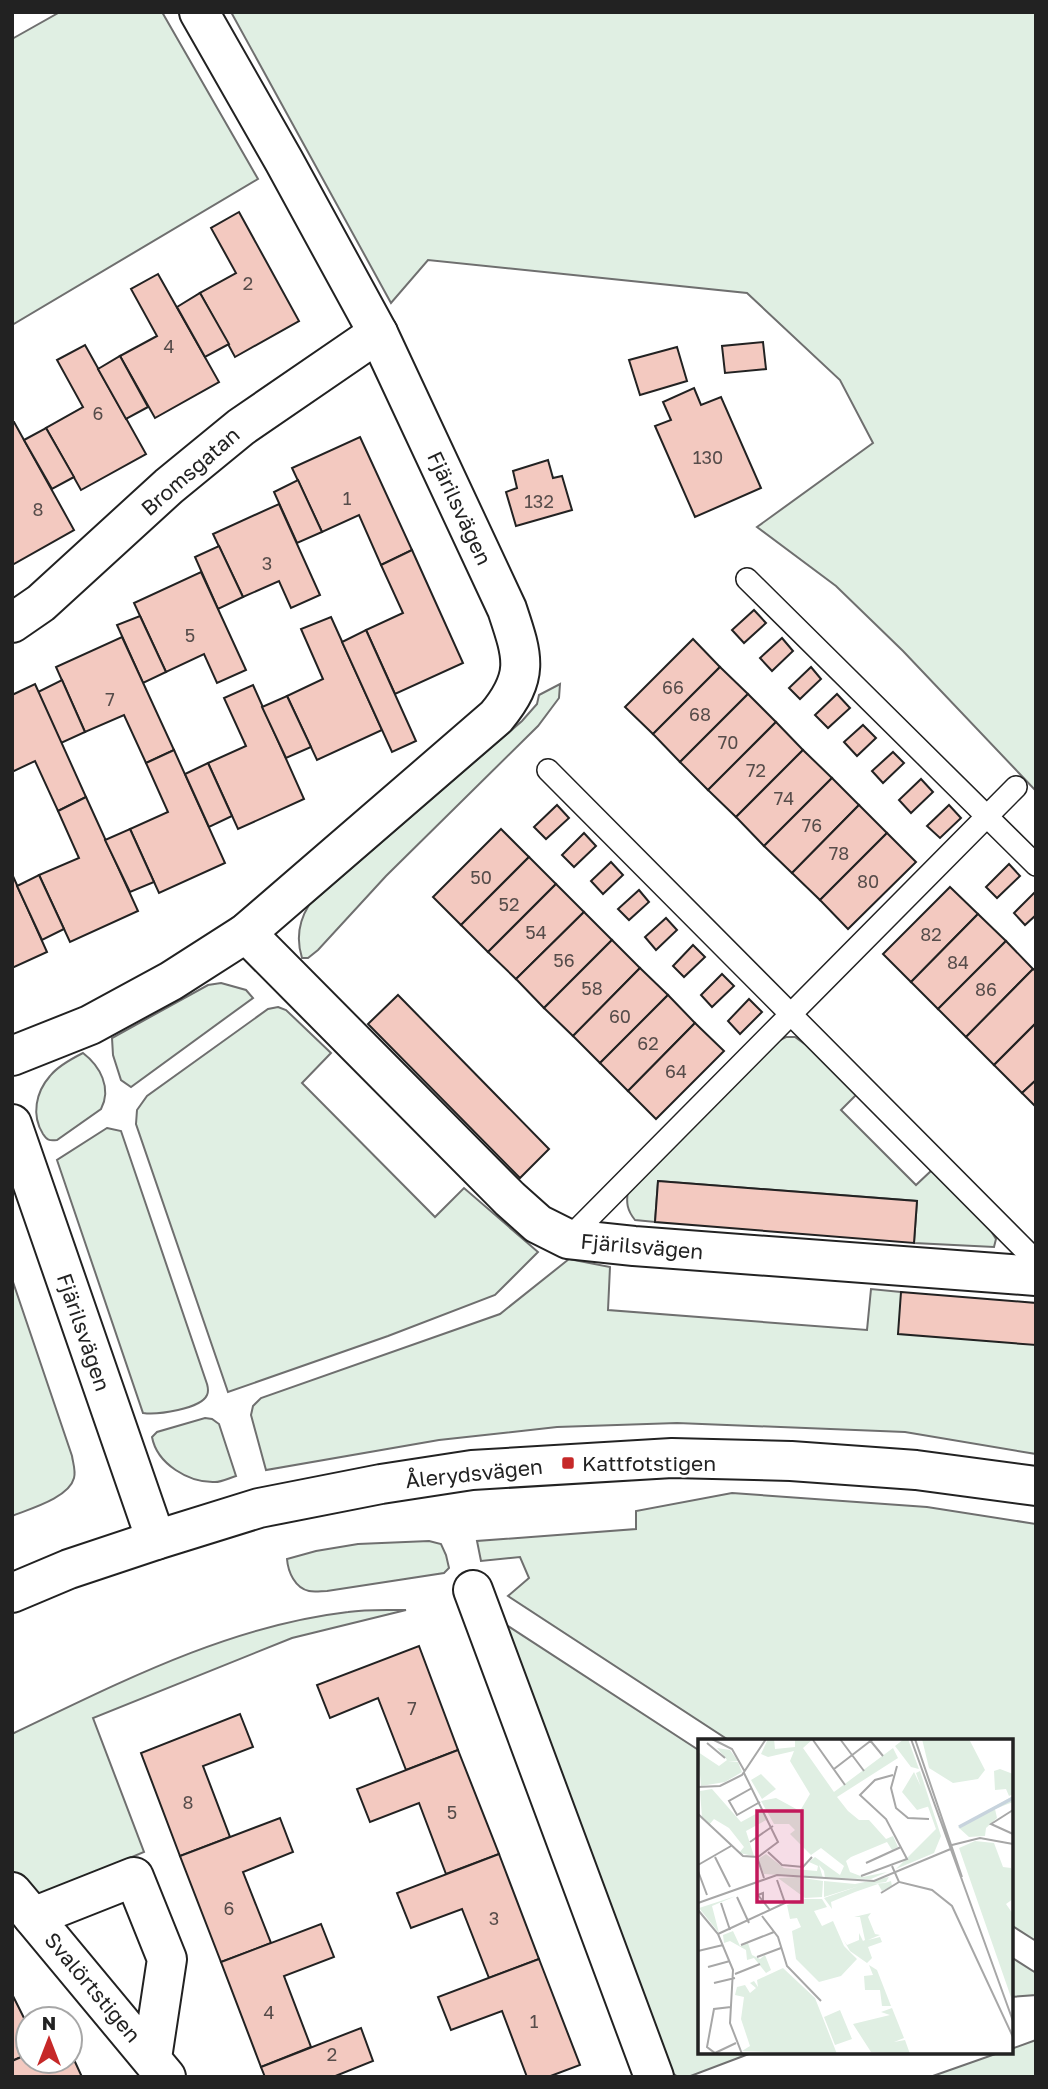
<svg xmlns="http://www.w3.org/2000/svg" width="1048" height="2089" font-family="'Golos Text',sans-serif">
<rect width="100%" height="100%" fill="#fff"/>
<g fill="#e0efe3" stroke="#6f6f6f" stroke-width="2">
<polygon points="60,12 162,12 258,179 12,325 12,39"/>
<polygon points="231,12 1036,12 1036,791 903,651 836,586 757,527 873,443 840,380 747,293 428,260 391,303"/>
<path d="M560,684l-1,14 -21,28 -152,150 -68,74 -10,8h-6c-6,-19 -3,-37 7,-53l213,-184 15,-17 2,-9z"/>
<polygon points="221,983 246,990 253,998 131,1087 121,1080 113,1055 112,1038 208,985"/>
<polygon points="278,1007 286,1010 331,1053 302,1083 435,1217 464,1188 538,1252 495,1295 388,1336 228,1392 136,1124 137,1110 147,1096 268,1009"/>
<path d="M786,1037h9l11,8 50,50 -15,15 75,75 16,-15 59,61 5,8 -2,8 -80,-4 3,-42 -259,-20 -3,41 -20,-2c-8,-10 -9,-17 -7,-30l150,-149z"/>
<path d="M83,1053c17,13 29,35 18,56l-44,31c-8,1 -10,0 -14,-6 -12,-19 -7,-42 7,-58 8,-10 21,-17 33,-23z"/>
<path d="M107,1128l14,3 86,253c1,4 2,7 0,11 -6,14 -50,20 -64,18l-86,-253z"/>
<polygon points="569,1259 610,1267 608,1310 867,1330 871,1289 901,1292 1036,1345 1036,1454 905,1432 677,1423 557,1427 439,1440 266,1470 251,1415 253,1406 261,1398 500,1314"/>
<path d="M12,1279l60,177c1,7 4,15 2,22 -5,20 -45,31 -62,38z"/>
<path d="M205,1418l7,1 7,5 17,52c-7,2 -14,6 -21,6 -26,1 -58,-18 -63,-45l5,-5z"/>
<polygon points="732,1493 927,1507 1036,1524 1036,1941 1011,1925 1011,1741 730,1741 508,1596 529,1578 520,1557 481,1561 477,1541 636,1529 636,1511"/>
<path d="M429,1541l12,3 5,11 3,13 -5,5 -117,18c-5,0 -13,1 -18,0 -14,-3 -21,-19 -22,-32l29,-8 42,-7z"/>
<path d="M406,1610l-114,28 -199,80 51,134 -117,49 -15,-19v-148c107,-51 216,-108 336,-122 19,-3 39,-2 58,-2z"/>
<polygon points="491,1615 700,1751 700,2052 754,2052 688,2077 678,2077 671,2072"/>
<polygon points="1011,1957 1036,1973 1036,1995 1011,1997"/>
<polygon points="1036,2040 1036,2077 930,2077 1001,2052 1011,2052 1011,2049"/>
</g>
<g fill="#f3c9c0" stroke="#222" stroke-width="2">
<polygon points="239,212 299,321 235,357 200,293 236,273 211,228"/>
<polygon points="158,274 219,382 155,418 120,356 157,336 131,289"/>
<polygon points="200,293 229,344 205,357 177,307"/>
<polygon points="763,342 766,369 725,373 722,346"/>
<polygon points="85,345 146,454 81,490 46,428 83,407 57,360"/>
<polygon points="677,347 687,381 640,395 629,360"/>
<polygon points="120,356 148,407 126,419 98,369"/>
<polygon points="694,388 701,405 721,397 761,488 695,517 655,426 671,420 663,402"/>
<polygon points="12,422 14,422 74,530 12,565"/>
<polygon points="46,428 74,477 52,489 24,440"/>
<polygon points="360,437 412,550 381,565 359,515 322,532 292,468"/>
<polygon points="548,460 553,478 562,476 572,510 516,526 506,492 517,488 513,471"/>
<polygon points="298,480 322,532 297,543 274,492"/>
<polygon points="279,504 320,595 291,608 279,581 243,597 213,534"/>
<polygon points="219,546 243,597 218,609 195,557"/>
<polygon points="412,550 463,663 395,694 366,630 403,613 381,565"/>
<polygon points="201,572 246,670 217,683 204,654 166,672 134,603"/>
<polygon points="754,610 766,623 744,643 732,630"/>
<polygon points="140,616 166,672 143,683 117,625"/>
<polygon points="331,617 382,730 317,760 287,696 323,679 301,629"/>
<polygon points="366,630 416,741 392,752 342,642"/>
<polygon points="122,637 174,750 146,763 124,715 85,732 56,667"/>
<polygon points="782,638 793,651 772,671 760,658"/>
<polygon points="693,639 720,667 653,734 625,707"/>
<polygon points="720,667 748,694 680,762 653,734"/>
<polygon points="811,667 821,679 800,699 789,688"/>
<polygon points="62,680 85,732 61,743 38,692"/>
<polygon points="35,684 86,797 58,811 35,761 12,772 12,695"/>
<polygon points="253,685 304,799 238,829 208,763 246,746 224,698"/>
<polygon points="748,694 776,722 708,790 680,762"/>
<polygon points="837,694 850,708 828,728 815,715"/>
<polygon points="287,696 311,747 286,758 262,707"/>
<polygon points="776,722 803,750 736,817 708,790"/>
<polygon points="863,725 876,738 857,756 844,742"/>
<polygon points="174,750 225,863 159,893 130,829 168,812 146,763"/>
<polygon points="803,750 832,778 764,846 736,817"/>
<polygon points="893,752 904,763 883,783 872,771"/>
<polygon points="208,763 232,816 209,827 185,774"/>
<polygon points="832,778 859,805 792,873 764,846"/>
<polygon points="921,779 933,792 911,813 899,800"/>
<polygon points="86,797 138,911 70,942 39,875 79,858 58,811"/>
<polygon points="557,805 569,818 546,839 534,827"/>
<polygon points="859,805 887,833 820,900 792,873"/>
<polygon points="949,805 961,818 940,838 927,826"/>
<polygon points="130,829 154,882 130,892 105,840"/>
<polygon points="501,829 529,857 461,925 433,897"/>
<polygon points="584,833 596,846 574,867 562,855"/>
<polygon points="887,833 916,862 848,929 820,900"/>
<polygon points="529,857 556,884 488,952 461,925"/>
<polygon points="611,862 623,875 603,894 591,881"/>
<polygon points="1009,864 1020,876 997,898 986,887"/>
<polygon points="12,874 47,952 12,968"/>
<polygon points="39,875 64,929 42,940 17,886"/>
<polygon points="556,884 584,912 516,979 488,952"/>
<polygon points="950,887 978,914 911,982 883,954"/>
<polygon points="639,890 649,902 629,920 618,909"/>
<polygon points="1035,892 1036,915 1025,925 1014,913"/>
<polygon points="584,912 612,940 544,1008 516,979"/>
<polygon points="978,914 1006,941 938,1009 911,982"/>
<polygon points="666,918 677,930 656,950 645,937"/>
<polygon points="612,940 640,968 573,1036 544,1008"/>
<polygon points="1006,941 1033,969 966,1037 938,1009"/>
<polygon points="693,945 705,957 684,977 673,966"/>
<polygon points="640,968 668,995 600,1063 573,1036"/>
<polygon points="1033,969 1036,971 1036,1023 994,1065 966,1037"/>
<polygon points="722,974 734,986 712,1007 701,995"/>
<polygon points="398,995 549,1149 520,1178 368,1024"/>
<polygon points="668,995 695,1023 628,1091 600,1063"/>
<polygon points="749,999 762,1012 740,1034 728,1021"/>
<polygon points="695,1023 724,1051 656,1119 628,1091"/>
<polygon points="1036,1023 1036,1080 1022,1093 994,1065"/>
<polygon points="1036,1080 1036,1107 1022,1093"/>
<polygon points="658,1181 917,1201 914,1243 655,1222"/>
<polygon points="901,1292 1036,1303 1036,1345 898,1334"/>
<polygon points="419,1646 458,1750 406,1770 378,1698 330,1718 317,1685"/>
<polygon points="240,1714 253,1747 203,1766 230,1837 180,1856 141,1753"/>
<polygon points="458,1750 499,1854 446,1874 419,1803 370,1822 357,1789"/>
<polygon points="280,1818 293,1852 243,1872 271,1943 221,1962 180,1856"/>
<polygon points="499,1854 539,1959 489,1978 462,1909 411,1928 397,1893"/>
<polygon points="321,1924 334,1957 284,1976 311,2047 261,2067 221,1962"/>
<polygon points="539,1959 580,2065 548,2077 527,2077 502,2011 451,2030 438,1997"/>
<polygon points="12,1994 28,2026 28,2054 12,2061"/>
<polygon points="361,2028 373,2061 333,2077 265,2077 261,2067"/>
<polygon points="70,2051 82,2077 12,2077 12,2061 28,2054 28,2061 70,2061"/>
</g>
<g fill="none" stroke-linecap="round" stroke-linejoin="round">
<defs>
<g id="lane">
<polyline points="747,579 1036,865"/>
<polyline points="548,770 1036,1261"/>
<polyline points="568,1239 1016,787"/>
</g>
<g id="street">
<polyline points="12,623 41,603 169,486 241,427 378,333"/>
<polyline points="246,933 510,1199 538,1224 568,1239 634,1246 1036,1276"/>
<path d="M12,1056l78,-31 81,-44 75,-48 250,-216c34,-41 27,-60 11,-108l-129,-276 -94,-172 -85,-149"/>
<polyline points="12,1124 156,1540"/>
<polyline points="473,1590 654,2077"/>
<polyline points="12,1892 33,1917"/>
<polyline points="152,2058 167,1959 134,1877 33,1917 166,2077"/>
</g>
<polyline id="secondary" points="12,1593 69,1569 156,1540 259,1508 381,1484 472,1470 672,1458 791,1461 916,1470 1036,1486"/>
</defs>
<use href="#lane" stroke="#222" stroke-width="24"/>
<use href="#street" stroke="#222" stroke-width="42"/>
<use href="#secondary" stroke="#222" stroke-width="42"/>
<use href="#lane" stroke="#fff" stroke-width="21"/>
<use href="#street" stroke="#fff" stroke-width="38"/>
<use href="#secondary" stroke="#fff" stroke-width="38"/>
</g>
<rect fill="#c62828" stroke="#fff" stroke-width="2.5" x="561" y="1456" width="14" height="14" rx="3.5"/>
<g text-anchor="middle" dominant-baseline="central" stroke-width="5" stroke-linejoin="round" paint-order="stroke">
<g font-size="18" fill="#564c4a">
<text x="248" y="283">2</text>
<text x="169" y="346">4</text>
<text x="98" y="413">6</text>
<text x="708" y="457">130</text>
<text x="347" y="498">1</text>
<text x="539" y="501">132</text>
<text x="38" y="509">8</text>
<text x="267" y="563">3</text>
<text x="190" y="635">5</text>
<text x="673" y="687">66</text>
<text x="110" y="699">7</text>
<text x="700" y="714">68</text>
<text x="728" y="742">70</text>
<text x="756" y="770">72</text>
<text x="784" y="798">74</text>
<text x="812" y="825">76</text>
<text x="839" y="853">78</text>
<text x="481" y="877">50</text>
<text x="868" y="881">80</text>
<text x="509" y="904">52</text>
<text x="536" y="932">54</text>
<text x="931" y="934">82</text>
<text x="564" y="960">56</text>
<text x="958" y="962">84</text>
<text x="592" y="988">58</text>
<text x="986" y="989">86</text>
<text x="620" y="1016">60</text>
<text x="648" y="1043">62</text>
<text x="676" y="1071">64</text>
<text x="412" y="1708">7</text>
<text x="188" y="1802">8</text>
<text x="452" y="1812">5</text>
<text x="229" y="1908">6</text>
<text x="494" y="1918">3</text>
<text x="269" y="2012">4</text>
<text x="534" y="2021">1</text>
<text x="332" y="2054">2</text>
</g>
<g font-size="21" fill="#222" stroke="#fff">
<text transform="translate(190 471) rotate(-41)">Bromsgatan</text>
<text transform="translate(460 508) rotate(65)">Fjärilsvägen</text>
<text transform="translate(642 1246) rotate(5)">Fjärilsvägen</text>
<text transform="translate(84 1332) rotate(71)">Fjärilsvägen</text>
<text transform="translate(474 1473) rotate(-6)">Ålerydsvägen</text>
<text transform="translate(93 1987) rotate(50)">Svalörtstigen</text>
</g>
<g font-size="21" fill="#222" stroke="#fff" text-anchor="start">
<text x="582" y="1463">Kattfotstigen</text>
</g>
</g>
<g transform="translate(698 1739)">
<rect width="315" height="315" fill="#fff"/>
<path d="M70,0h6l1,10 20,-2v-8h18l-10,9 31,44 59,-44 5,10 -61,39 11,14 11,9h10l17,19 7,-3 5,11 -6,3 -5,-8 -36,15 -5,4 4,11 13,5 24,-5 -16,7 -46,-1 -1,-7 -5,-6 4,13 -59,-4 -6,-15 8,-5 18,14 33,3 1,-5 -9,-4 6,-5 25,18 4,-9 -23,-18 -10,7 -21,-21 5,-4 -6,-6h-15l-13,-23 15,-3 24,13 10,-17 -20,-33 4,-10 -26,6 -7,-3zM206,0h4l11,30 -8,-2 -16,-21zM224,0h47l16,31 -7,9 -25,4 -24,-15zM19,9l13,2 8,11 -10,1h10l4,10 -17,10 -24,4 -3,-34 21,14 8,-6zM302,30l13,5v20l-4,2 -3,-7 -11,1 -1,-19zM222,32l21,65 -7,17 -38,16 40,-40 -20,-56zM216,33l16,34 -13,4 -15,-18zM63,35l15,15 -14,10 -11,-19zM14,50l29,33 22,-12 5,9 -22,12 8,25 -15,-3 5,-6 -15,-19 -15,-9 -5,6 -7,-7 -2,-27zM315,57v6l-18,7 2,9 -11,10 -1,8 -16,1 -11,-10zM277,102l19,2 9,24 8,1 2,6v25l-7,5 7,10v89l-54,-155zM99,138l26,4 -1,16 -17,1 -27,-20zM191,138l-3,5 -15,2 14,-1 6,-2 1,5 -10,5 -4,-7 -23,8 -24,10 1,7 -8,-11 35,-12 -35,11v-16l31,3zM38,157l-24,10 7,27 -20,-25zM107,160h17l5,8 -13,4 8,15 11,-5 11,25 13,13 -16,17 -22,6 -23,-23 -4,-28 9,-4 -4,-9 -7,1 -3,-14zM173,174l-3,4 7,17 5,1 -12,5 12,-3 2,5 -14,5 4,11 -5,5 -17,-12 -7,-12 4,6 12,-5v-7l4,8 2,-1 -5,-23h-6zM35,192l7,15 8,-3 4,12 8,4 5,-4 6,15 -5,3 -12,-15 -7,2 -1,-10 -16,-9 -6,2 -1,-8zM171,226l8,5 14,36h-9l-2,-16h-15l-1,-14 9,-1zM85,229l32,30 22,56 -95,-3 8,-5 -9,-27 3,-22 -9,-2 2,-8 8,-2 5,8 6,-5 -6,-5 4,-2 4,6 -1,-7zM194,269l12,30 -10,4 11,-2 5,14 -39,-2 -18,-28 37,-9 -9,-3zM142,271l12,29 -17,6 -11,-28z" fill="#e0efe3"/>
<path fill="none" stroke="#c7d3dd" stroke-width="3.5" d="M261,88l54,-29"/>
<path fill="none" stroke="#a7a7a7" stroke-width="2" d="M14,0l20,10 13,23M142,0l24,32M171,0l14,17M213,0l102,282M217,0l47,138M115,1l32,45M9,4l18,15M199,27l-6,22 5,20 12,10 21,1M136,30l39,-30M0,48l22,-1 22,-11 24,-36M54,49l-23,13 8,14 23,-13M315,71l-22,14 22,10M0,75l45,42 15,1 20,-15 -34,-69M52,103l23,-16M254,106l28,-7 33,6M70,113l14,13 21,2 9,-10M17,118l15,30M59,118l7,21M168,124l35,-16M0,126l33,-19M194,127l7,16 33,8 20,16 61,131M0,132l9,24M163,137l46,-17 -21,-40 -26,-24 15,-15 18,-5M183,154l18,-11M39,158l12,26M65,162v-8l-5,2 12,15M0,164l79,-28 97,6 79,-33M23,164l9,27M0,171l20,24 15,36 -3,53 12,31M64,177l16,21 9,29 34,35M20,195l67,-31 -8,-23M43,206l33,-13M0,212l25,-6M59,218l24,-9M10,228l22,-6M37,235l25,-10M16,244l21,-5M33,268l-17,2 -7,38 8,6 21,-10"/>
<path fill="#c2185b" fill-opacity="0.15" stroke="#c2185b" stroke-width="3.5" d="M59,72h45v91h-45z"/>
<rect width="315" height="315" fill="none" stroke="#222" stroke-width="3.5"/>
</g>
<rect width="1048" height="2089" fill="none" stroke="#222222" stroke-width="28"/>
<g transform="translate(49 2040)"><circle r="33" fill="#ffffff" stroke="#a7a7a7" stroke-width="2"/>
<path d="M0-5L12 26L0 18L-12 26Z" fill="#c62828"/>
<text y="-10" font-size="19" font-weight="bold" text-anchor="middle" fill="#222222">N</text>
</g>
</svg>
